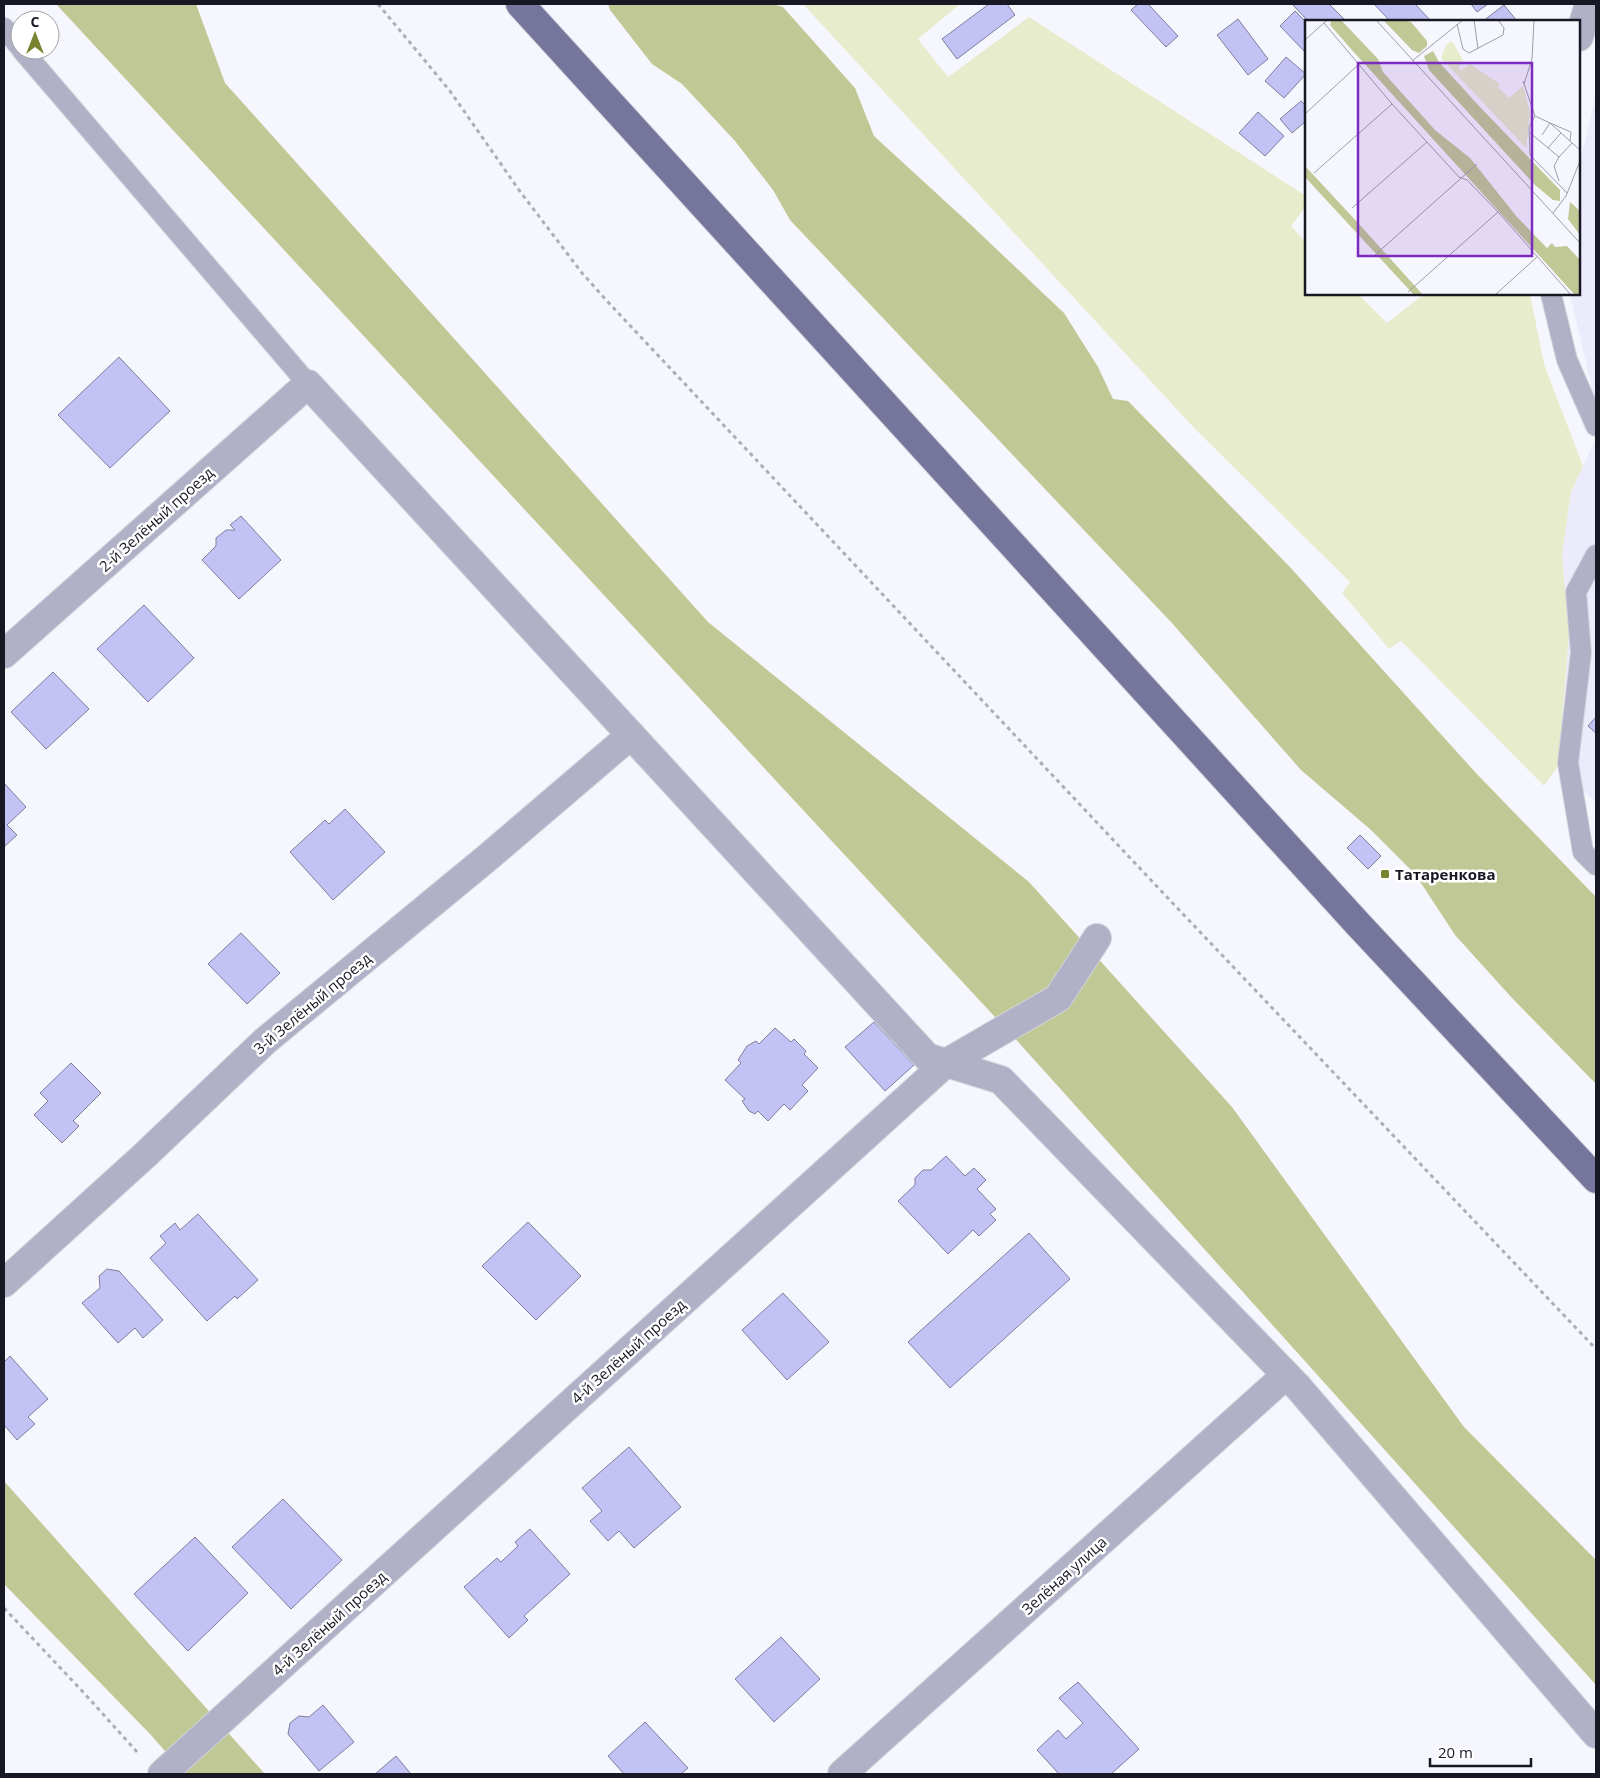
<svg xmlns="http://www.w3.org/2000/svg" width="1600" height="1778" font-family="'Open Sans',sans-serif">
<rect width="100%" height="100%" fill="#f6f7fe"/>
<g fill="#ebebfc">
<polygon points="1596,95 1596,406 1570,294 1579,294 1579,166"/>
<polygon points="1596,438 1596,803 1558,766 1569,635 1562,554 1571,492"/>
</g>
<polygon fill="#e7edcc" points="803,4 960,4 918,39 948,77 1029,17 1306,196 1306,206 1291,226 1306,242 1306,294 1358,294 1387,323 1424,294 1530,294 1544,364 1583,466 1571,492 1562,554 1569,635 1558,766 1544,786 1401,641 1389,649 1342,593 1350,582 1194,428"/>
<g fill="#c0c995">
<polygon points="56,4 196,4 225,83 708,622 1029,882 1232,1107 1464,1427 1596,1560 1596,1685 1020,1044"/>
<polygon points="608,4 772,4 783,7 855,88 874,136 971,225 1064,313 1098,367 1113,399 1128,401 1289,566 1475,772 1596,897 1596,1084 1512,998 1455,935 1415,874 1371,830 1301,770 1171,622 790,220 773,190 735,141 682,84 652,64 610,10"/>
<polygon points="4,1481 265,1774 185,1774 150,1734 4,1584"/>
</g>
<g fill="#c3c2f5" stroke="#7e7e9d">
<polygon points="989,4 1007,4 1015,15 957,59 942,39"/>
<polygon points="1138,4 1148,4 1178,36 1166,47 1131,10"/>
<polygon points="1292,4 1329,4 1346,21 1308,21"/>
<polygon points="1374,4 1415,4 1431,21 1390,21"/>
<polygon points="1471,4 1488,4 1477,12"/>
<polygon points="1504,5 1517,21 1483,21"/>
<polygon points="1295,11 1306,22 1306,53 1280,26"/>
<polygon points="1238,19 1268,59 1248,75 1217,35"/>
<polygon points="1286,57 1306,74 1284,98 1265,81"/>
<polygon points="1301,101 1306,106 1306,121 1292,133 1280,119"/>
<polygon points="1258,112 1284,136 1265,156 1239,133"/>
<polygon points="119,357 170,411 110,468 58,415"/>
<polygon points="241,516 281,560 239,599 202,560 216,546 216,538 226,530 235,530 230,525"/>
<polygon points="144,605 194,658 148,702 97,649"/>
<polygon points="53,672 89,709 46,749 11,712"/>
<polygon points="1596,717 1596,733 1588,726"/>
<polygon points="4,783 26,807 7,825 17,835 4,847"/>
<polygon points="345,809 385,852 333,900 290,852 325,820 329,824"/>
<polygon points="1360,835 1381,856 1368,869 1347,848"/>
<polygon points="241,933 280,973 247,1004 208,964"/>
<polygon points="874,1022 914,1065 885,1091 845,1047"/>
<polygon points="775,1028 791,1042 794,1039 806,1051 804,1054 818,1068 802,1085 808,1091 790,1110 784,1104 768,1121 758,1111 755,1114 749,1111 742,1101 745,1099 725,1080 741,1063 738,1060 747,1046 756,1041 759,1044"/>
<polygon points="71,1063 101,1093 73,1121 79,1126 62,1143 34,1115 48,1101 40,1093"/>
<polygon points="946,1156 965,1176 974,1168 986,1180 977,1189 996,1209 990,1214 996,1220 979,1236 973,1230 948,1254 898,1201 915,1185 915,1178 923,1170 931,1170"/>
<polygon points="198,1214 258,1280 237,1299 235,1296 207,1321 150,1258 166,1243 160,1236 175,1223 180,1230"/>
<polygon points="528,1222 581,1276 536,1320 482,1266"/>
<polygon points="1029,1233 1070,1279 950,1388 908,1342"/>
<polygon points="107,1269 119,1271 163,1320 143,1338 135,1328 118,1343 82,1303 100,1288 99,1276"/>
<polygon points="783,1293 829,1342 787,1380 742,1330"/>
<polygon points="10,1356 48,1399 28,1417 35,1424 17,1440 4,1425 4,1362"/>
<polygon points="629,1447 681,1507 634,1548 619,1531 608,1541 590,1521 602,1511 582,1488"/>
<polygon points="283,1499 342,1560 291,1609 232,1547"/>
<polygon points="530,1529 570,1574 524,1616 528,1620 509,1638 464,1587 497,1558 501,1562 518,1546 515,1542"/>
<polygon points="195,1537 248,1593 188,1651 134,1594"/>
<polygon points="781,1637 820,1679 774,1722 735,1679"/>
<polygon points="1078,1682 1139,1749 1111,1774 1059,1774 1037,1750 1058,1730 1066,1739 1083,1723 1059,1698"/>
<polygon points="323,1705 354,1742 319,1771 288,1734 290,1723 299,1716 309,1717"/>
<polygon points="645,1722 688,1768 681,1774 624,1774 608,1756"/>
<polygon points="396,1756 411,1774 375,1774"/>
</g>
<g fill="none" stroke-linecap="round" stroke-linejoin="round">
<defs>
<g id="service">
<polyline points="4,28 20,47"/>
<polyline points="22,50 308,384"/>
<polyline points="1551,294 1567,360 1596,426"/>
<polyline points="1596,555 1576,592 1581,653 1568,763 1583,852 1596,865"/>
</g>
<g id="minor">
<polyline points="1579,37 1589,4"/>
<polyline points="4,654 308,384 927,1057 1001,1080 1298,1387 1596,1734"/>
<polyline points="4,1283 144,1156 265,1041 487,858 631,735"/>
<polyline points="162,1774 946,1063 1058,998 1097,938"/>
<polyline points="842,1774 1286,1375"/>
</g>
<polyline id="primary" points="520,4 1357,923 1596,1179"/>
</defs>
<use href="#service" stroke="#d2d3db" stroke-width="22"/>
<use href="#minor" stroke="#d2d3db" stroke-width="30"/>
<use href="#primary" stroke="#d2d3db" stroke-width="30"/>
<g stroke="#adaeb6" stroke-width="3" stroke-dasharray="4 4" stroke-linecap="butt">
<polyline points="378,4 450,91 519,190 582,273 607,301 1164,894 1596,1349"/>
<polyline points="4,1608 84,1693 138,1753"/>
</g>
<use href="#service" stroke="#b0b0c7" stroke-width="20"/>
<use href="#minor" stroke="#b0b0c7" stroke-width="28"/>
<use href="#primary" stroke="#76759c" stroke-width="28"/>
</g>
<rect fill="#788330" stroke="#fff" stroke-width="2" x="1380" y="869" width="10" height="10" rx="2.5"/>
<g text-anchor="middle" dominant-baseline="central" stroke-width="5" stroke-linejoin="round" paint-order="stroke">
<g font-size="15" fill="#181824" stroke="#fff">
<text transform="translate(156 519) rotate(-42)">2-й Зелёный проезд</text>
<text transform="translate(312 1003) rotate(-40)">3-й Зелёный проезд</text>
<text transform="translate(628 1351) rotate(-42)">4-й Зелёный проезд</text>
<text transform="translate(1064 1575) rotate(-42)">Зелёная улица</text>
<text transform="translate(329 1623) rotate(-42)">4-й Зелёный проезд</text>
</g>
<g font-size="15" font-weight="bold" fill="#181824" stroke="#fff" text-anchor="start">
<text x="1395" y="874">Татаренкова</text>
</g>
</g>
<g transform="translate(1305 20)">
<rect width="275" height="275" fill="#f6f7fe"/>
<path d="M147,21l12,21 -6,5 3,4 9,-7 30,20 -2,3 11,11 14,-12 7,27 -4,35 -85,-90 5,-13z" fill="#e7edcc"/>
<path d="M27,0h9l37,39 5,13 52,58 35,28 47,59 30,31 5,-5 3,4 12,-1 13,14v35h-5l-224,-246 -21,-24zM96,0l10,2 16,19v5l-8,7 -7,-3 -28,-29zM128,31l6,11 40,44 81,84v11l-7,-1 -18,-15 -106,-115 -5,-14zM0,146l54,58 64,71h-9l-73,-79 -36,-39zM265,182l10,9v24l-12,-16z" fill="#c0c995"/>
<path fill="none" stroke="#9d9ea7" stroke-width="1" d="M71,0l204,223M169,0l4,29M19,3l68,81 67,73 8,3 32,33 72,82M152,4l6,25 6,4 34,-18 1,-7 -6,-8M0,20l21,-19M107,41l51,-41M218,61l12,35M219,64l8,-25 2,-39M0,94l53,-49M225,113l29,24 -5,9 5,15M237,115l8,-12 21,9 -1,9M243,128l13,-15M254,137l13,-14M9,153l78,-69M262,173l-37,-38 -1,-28 6,-11 15,7 30,27M47,188l75,-66M248,193l13,-17 14,-35M70,235l102,-91M103,272l90,-80M190,275l42,-38"/>
<path fill="#7b2cbf" fill-opacity="0.15" stroke="#7b2cbf" stroke-width="2.5" d="M53,43h174v193h-174z"/>
<rect width="275" height="275" fill="none" stroke="#181824" stroke-width="2.5"/>
</g>
<rect width="1600" height="1778" fill="none" stroke="#181824" stroke-width="10"/>
<g transform="translate(35 35)"><circle r="24" fill="#ffffff" stroke="#a3a3a7"/>
<path d="M0-4L9 19L0 12L-9 19Z" fill="#788330"/>
<text y="-8" font-size="14" font-weight="bold" text-anchor="middle" fill="#181824">С</text>
</g>
<path d="M1430 1758v8h101v-8" fill="none" stroke="#181824" stroke-width="2.5"/>
<text x="1438" y="1758" font-size="15" fill="#181824" stroke="#ffffff" stroke-width="4" paint-order="stroke">20 m</text>
</svg>
